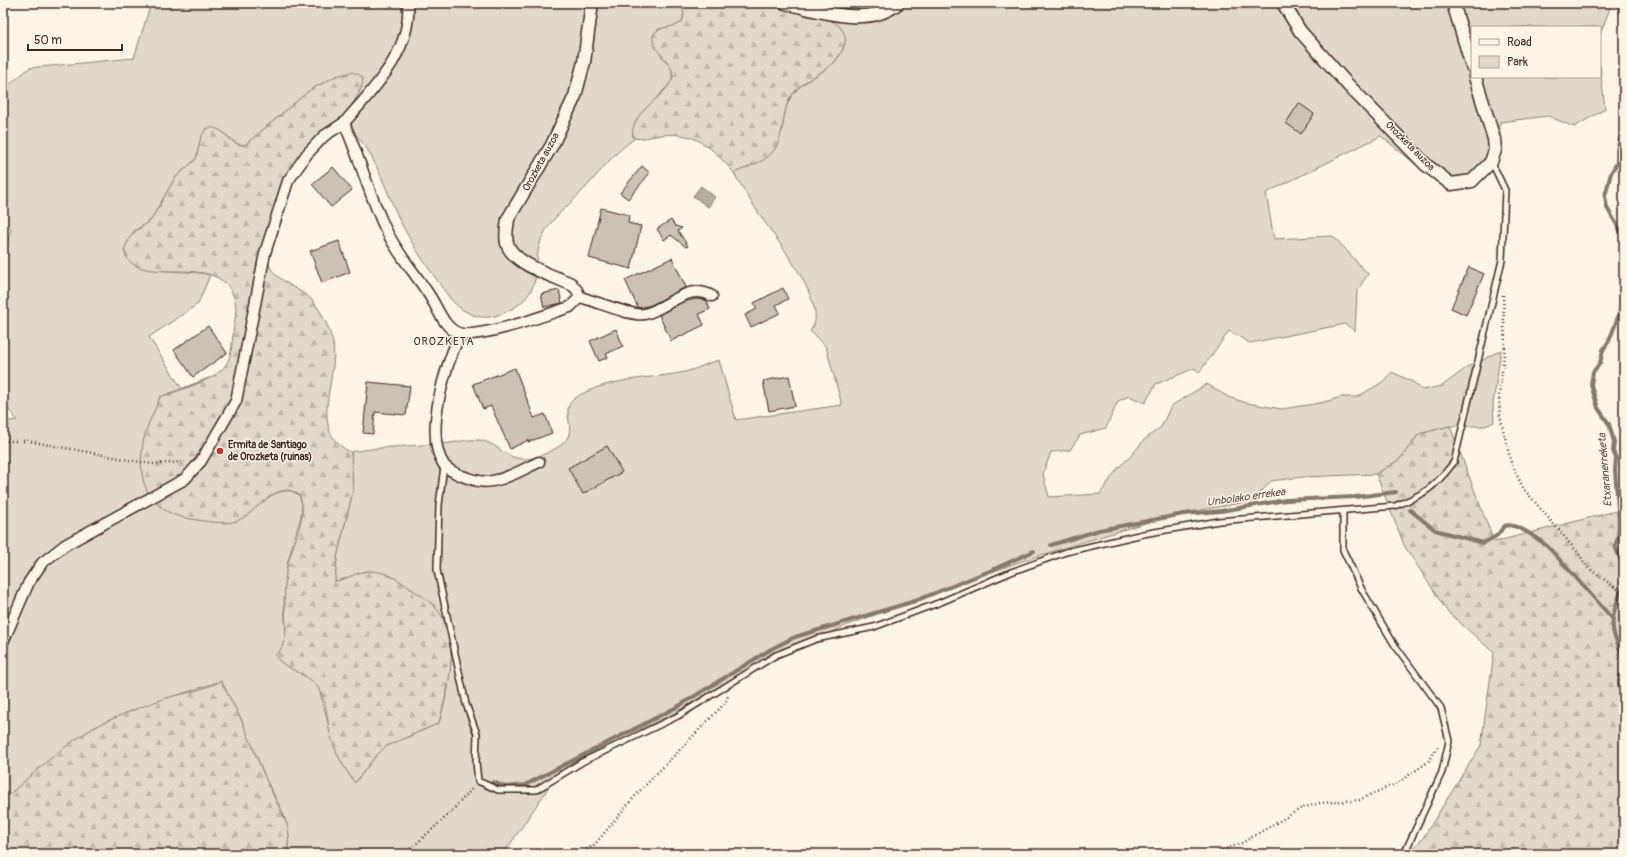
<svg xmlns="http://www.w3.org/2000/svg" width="1627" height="857" font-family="Pangolin,sans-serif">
<defs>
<pattern id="forest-firs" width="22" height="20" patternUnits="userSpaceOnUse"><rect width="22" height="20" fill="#e0d8c8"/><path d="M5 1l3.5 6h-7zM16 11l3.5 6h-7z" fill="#c1baab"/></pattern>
</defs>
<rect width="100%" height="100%" fill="#fcf5e5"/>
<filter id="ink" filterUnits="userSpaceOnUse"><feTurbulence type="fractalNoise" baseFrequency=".025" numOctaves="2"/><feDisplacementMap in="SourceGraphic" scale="8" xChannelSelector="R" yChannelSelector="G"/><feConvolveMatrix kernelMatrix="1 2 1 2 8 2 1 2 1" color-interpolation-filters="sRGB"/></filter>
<g filter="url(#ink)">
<path fill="#e0d8c8" stroke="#8e8173" d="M151,3h531l2,12 -2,7 -7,4 -17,3 2,25 12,14v13l-33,37 -5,21c-22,16 -29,27 -47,47 -13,15 -30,27 -41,44 -19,30 5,59 -38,81 -11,5 -20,8 -32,5 -20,-6 -28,-20 -39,-36 -14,-19 -26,-38 -37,-59 -11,-24 -19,-49 -33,-72 -7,-11 -17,-20 -25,-30l20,-33 -26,-10 -26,14 -65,55 -8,-1 -16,-13 -20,6 -5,22 -21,19 -24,42 -17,11 -10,19c6,28 64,18 86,25l-12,29 -49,33 33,52 27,-11 -49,19c-14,38 -27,57 -11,98l74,28 13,-2c15,-11 45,-41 63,-26l3,9 -1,12 -14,48 -3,38 2,35 -4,11 -2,13 34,21 5,6 15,58 10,20 11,17 19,-25 11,-11 54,-24 9,-34 3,-28 -3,-29 -14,-27 -41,-28 -23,-6 -13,3 -11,5 -11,2 2,-24 16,-66 -2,-39c33,-6 66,-6 99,-9 9,-1 18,-4 27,-3 21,1 30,24 56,18 11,-3 33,-12 36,-24 3,-12 -7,-25 5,-35 28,-21 78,-20 111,-27 12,-3 22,-9 34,-12l17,60 106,-15 -16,-58 -16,-16c23,-23 -36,-94 -50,-116 -9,-13 -18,-28 -26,-42l27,-12 21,-30 3,-21 6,-14 8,-9 34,-23c38,-43 -25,-52 -53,-61h832l-12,31v-7h-128v50h128v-12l5,44 -31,18 -26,-11 -48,6v33l-12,20 -33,4 -31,-8 -43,-35 -115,57 8,46 59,-3 35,38 -11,17 -2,40 -10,-7 -95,19 -21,-12 -30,42 -4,-5 -39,16 -11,19 -16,-7 -11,5 -12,27 -26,7 -10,15 -19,2 -8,22 6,23 51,-3 18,-26 12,-11 14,-17 17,-13 10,-21 36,-22 21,13 19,6 35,6 38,-6 22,-6h15l24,-14 11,-11 21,10 9,8 20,-4 27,-20 14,-6 18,-10 -8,54 1,18 -9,4h-35l-31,8 -19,25 -24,15 -73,3 -32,4 -18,20 -82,14 -149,46 -177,65 -88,39 -86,50 -107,48 -21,33 -37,54 -28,4h-191l2,-19 -6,-23 -16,-30 -25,-61 -21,-40 -85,28 -43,19 -40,29 -50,43v-378l14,-2 -14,-18v-141l8,-33 -8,-6v-132l26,-22 105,-10z"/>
<g fill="url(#forest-firs)" stroke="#8e8173">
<path d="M682,3c23,0 45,0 68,0 9,0 20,-1 30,0 8,1 16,5 23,7 18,6 53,14 39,41 -11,22 -37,25 -50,44 -6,8 -7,18 -9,28 -5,36 -19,37 -49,50 -22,-25 -37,-42 -73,-38 -8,1 -21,5 -28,3 -5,-27 33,-39 40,-61 0,-19 -22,-23 -20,-42 6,-10 20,-6 29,-13l2,-7z"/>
<path d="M352,72l8,3 3,3c1,25 -57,78 -70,101 -8,12 -10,29 -15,43 -4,12 -11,28 -9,41 2,15 31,26 42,36 10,11 17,26 21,40 10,36 -28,92 19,113l2,39 -16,66 -2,24c12,-1 22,-10 35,-10 16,0 29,9 41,18 8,5 16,10 22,16 31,31 15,82 6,118l-54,24 -11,11 -19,25c-11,-15 -20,-31 -25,-49 -3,-14 -3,-33 -11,-45 -9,-16 -33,-18 -44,-33 15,-14 10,-32 10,-50 -1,-11 0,-23 1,-34 3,-21 24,-58 13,-77 -22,-18 -43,19 -62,26 -13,4 -32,0 -46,-2 -48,-7 -57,-46 -45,-88 3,-11 10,-22 14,-34 17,-6 54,-16 65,-31 8,-10 7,-28 9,-41 1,-7 3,-16 1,-24 -13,-55 -102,-8 -111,-51l7,-15 20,-15 24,-42 21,-19 5,-22 5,-8c17,-7 23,18 39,16l65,-55 26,-14z"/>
<polygon points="1450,426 1494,542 1624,509 1624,854 1408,854 1423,838 1481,745 1494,653 1447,611 1405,547 1376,474 1400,459 1419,434"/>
<path d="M221,681l21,40 25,61 20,42 2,11 -2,19h-284v-54c34,-29 68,-64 109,-81 18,-8 36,-15 54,-21 19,-5 38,-8 55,-17z"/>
</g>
<polygon fill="#b7ad9e" stroke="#85796b" points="701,186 715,197 708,207 693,196"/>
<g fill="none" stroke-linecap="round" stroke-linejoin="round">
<g stroke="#85796b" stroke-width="4">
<polyline points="1618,3 1624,19"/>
<polyline points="1624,125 1617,150 1617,163 1611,173 1605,196 1607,208 1623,235 1624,241"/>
<polyline points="1624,299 1621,303 1620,312 1609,341 1603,350 1600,363 1593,372 1591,385 1598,408 1609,424 1614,442 1613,451 1616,458 1615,470 1619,522 1618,538 1615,546 1623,566 1624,578"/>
<path d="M1410,510l25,20 48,13c5,-3 13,-5 16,-10 3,-3 2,-5 6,-7 10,-5 38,16 45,23l62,69"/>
<polyline points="1051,545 1099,530 1184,514 1221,511 1286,500 1355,497 1396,492"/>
<path d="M1624,582c-5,18 -15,33 -10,52 3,10 9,20 10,30 0,11 -12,17 0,29"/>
<polyline points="493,782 506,787 525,785 677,707 773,648 795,637 915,601 992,570 1034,551"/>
</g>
</g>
<g fill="#ccc2b3" stroke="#3b2a1e">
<polygon points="1299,103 1314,114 1301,134 1286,123"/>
<polygon points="642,166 650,173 628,199 620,193"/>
<polygon points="333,167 352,190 331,207 312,184"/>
<polygon points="601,208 629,215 628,223 641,226 631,269 589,258"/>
<polygon points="671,220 675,226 682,228 678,231 688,246 686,247 671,235 664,240 657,229"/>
<polygon points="339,241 350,272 322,283 310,251"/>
<polygon points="672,258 686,287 651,305 638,308 625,280"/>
<polygon points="1469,267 1484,274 1466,315 1451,308"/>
<polygon points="783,288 788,299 776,305 780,313 751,327 745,315 757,309 754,303"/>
<polygon points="559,290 562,303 544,307 541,294"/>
<polygon points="695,299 706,300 710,309 699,314 704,325 671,341 659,315 681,303"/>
<polygon points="208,326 227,353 193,377 174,350"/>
<polygon points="616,329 623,346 606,354 608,357 599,361 590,341"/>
<polygon points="515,368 534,418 545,414 552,433 528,442 528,440 510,449 491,406 483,409 473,384"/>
<polygon points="789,376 795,406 769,411 763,381"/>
<polygon points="368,382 410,386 406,415 375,412 373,434 363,433"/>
<polygon points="607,446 622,472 583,494 568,468"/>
</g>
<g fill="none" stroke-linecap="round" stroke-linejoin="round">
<defs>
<g id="service">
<path d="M444,466l-5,39 -2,65 29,134 11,30 -1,28 2,19 20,9h38l46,-28 96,-46 98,-61 40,-16 58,-12 67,-25 70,-30 55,-20 77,-18 76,-13 176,-15c30,-12 39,-18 59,-44l48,-202 3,-70 -13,-27"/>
<polyline points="1343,511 1343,550 1362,590 1394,644 1441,708 1449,741 1442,772 1404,854"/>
</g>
<g id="minor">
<path d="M344,123c29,-34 68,-71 64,-120"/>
<path d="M580,297c15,4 52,20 65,17 23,-6 43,-32 67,-18"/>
<path d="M460,334c-14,31 -37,100 -16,131 4,5 15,10 21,12 9,3 17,6 27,4 13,-1 34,-13 47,-19"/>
<path d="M3,642l26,-60 13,-19 23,-18 120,-66 16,-18 35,-60 29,-148 23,-72 19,-27 17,-18 20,-13c16,35 25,72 42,107 12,25 31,45 45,68 7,11 15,34 31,36 27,2 80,-18 108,-27l10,-10 -3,-7 -6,-6"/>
</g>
<g id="tertiary">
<path d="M785,3c34,7 83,26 113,0"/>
<polyline points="1283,3 1300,31 1348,85 1426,165 1451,184 1472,181 1491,162 1495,150 1494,139 1475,77"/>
<polyline points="1453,3 1472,66"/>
<path d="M571,284c-17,-8 -59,-20 -64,-41 -2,-8 0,-16 1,-24l44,-74 23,-49 9,-34 8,-59"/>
</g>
</defs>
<use href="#service" stroke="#3b2a1e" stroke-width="8"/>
<use href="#minor" stroke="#3b2a1e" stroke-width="13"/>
<use href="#tertiary" stroke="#3b2a1e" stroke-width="15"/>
<g stroke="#3b2a1e" stroke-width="2.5" stroke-dasharray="1 3" stroke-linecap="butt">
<polyline points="1503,295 1505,346 1499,396 1500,416 1511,462 1523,488 1579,554 1587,567 1624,594"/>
<polyline points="3,441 28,441 151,464 185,462"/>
<polyline points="405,854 448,815 473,788"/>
<polyline points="580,854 595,844 636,795 725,703 728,696"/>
<polyline points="1211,854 1240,844 1302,808 1320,803 1359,800 1399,782 1428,762 1439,745"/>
</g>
<use href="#service" stroke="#fcf5e5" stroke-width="5"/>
<use href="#minor" stroke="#fcf5e5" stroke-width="10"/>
<use href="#tertiary" stroke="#fcf5e5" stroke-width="12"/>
</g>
</g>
<circle fill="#c8321e" stroke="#fcf5e5" stroke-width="1.5" cx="220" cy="451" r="4"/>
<g text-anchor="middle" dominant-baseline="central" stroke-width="3" stroke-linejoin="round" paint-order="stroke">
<g font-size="10" fill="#3b2a1e" stroke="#fcf5e5">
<text transform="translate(1410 146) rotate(45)">Orozketa auzoa</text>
<text transform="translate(541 162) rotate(-61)">Orozketa auzoa</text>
</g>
<g font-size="10" font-weight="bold" fill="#3b2a1e" stroke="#fcf5e5" text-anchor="start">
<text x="228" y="445">Ermita de Santiago<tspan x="228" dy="12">de Orozketa (ruinas)</tspan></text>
</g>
<g font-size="11" letter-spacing="1" fill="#3b2a1e" stroke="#fcf5e5">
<text x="444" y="341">OROZKETA</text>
</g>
<g font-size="11" font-style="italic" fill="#605144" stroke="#fcf5e5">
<text transform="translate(1605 470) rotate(-95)">Etxaranerreketa</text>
<text transform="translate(1246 497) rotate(-8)">Unbolako errekea</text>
</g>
</g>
<rect width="1627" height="857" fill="none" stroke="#fcf5e5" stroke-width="16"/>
<rect x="8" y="8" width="1611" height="841" fill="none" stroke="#3b2a1e" stroke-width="1.5" filter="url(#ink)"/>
<rect x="1471" y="26" width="130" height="52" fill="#fcf5e5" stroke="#afa495"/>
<rect x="1479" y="39" width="20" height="6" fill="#fcf5e5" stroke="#afa495"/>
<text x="1507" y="46" font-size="12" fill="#3b2a1e">Road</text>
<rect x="1479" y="56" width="20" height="12" fill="#e0d8c8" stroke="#afa495"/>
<text x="1507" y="66" font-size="12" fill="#3b2a1e">Park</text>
<path d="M28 44v6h94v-6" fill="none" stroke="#3b2a1e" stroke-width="2"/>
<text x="34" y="44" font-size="12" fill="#3b2a1e" stroke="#fcf5e5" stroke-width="3" paint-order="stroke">50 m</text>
</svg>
